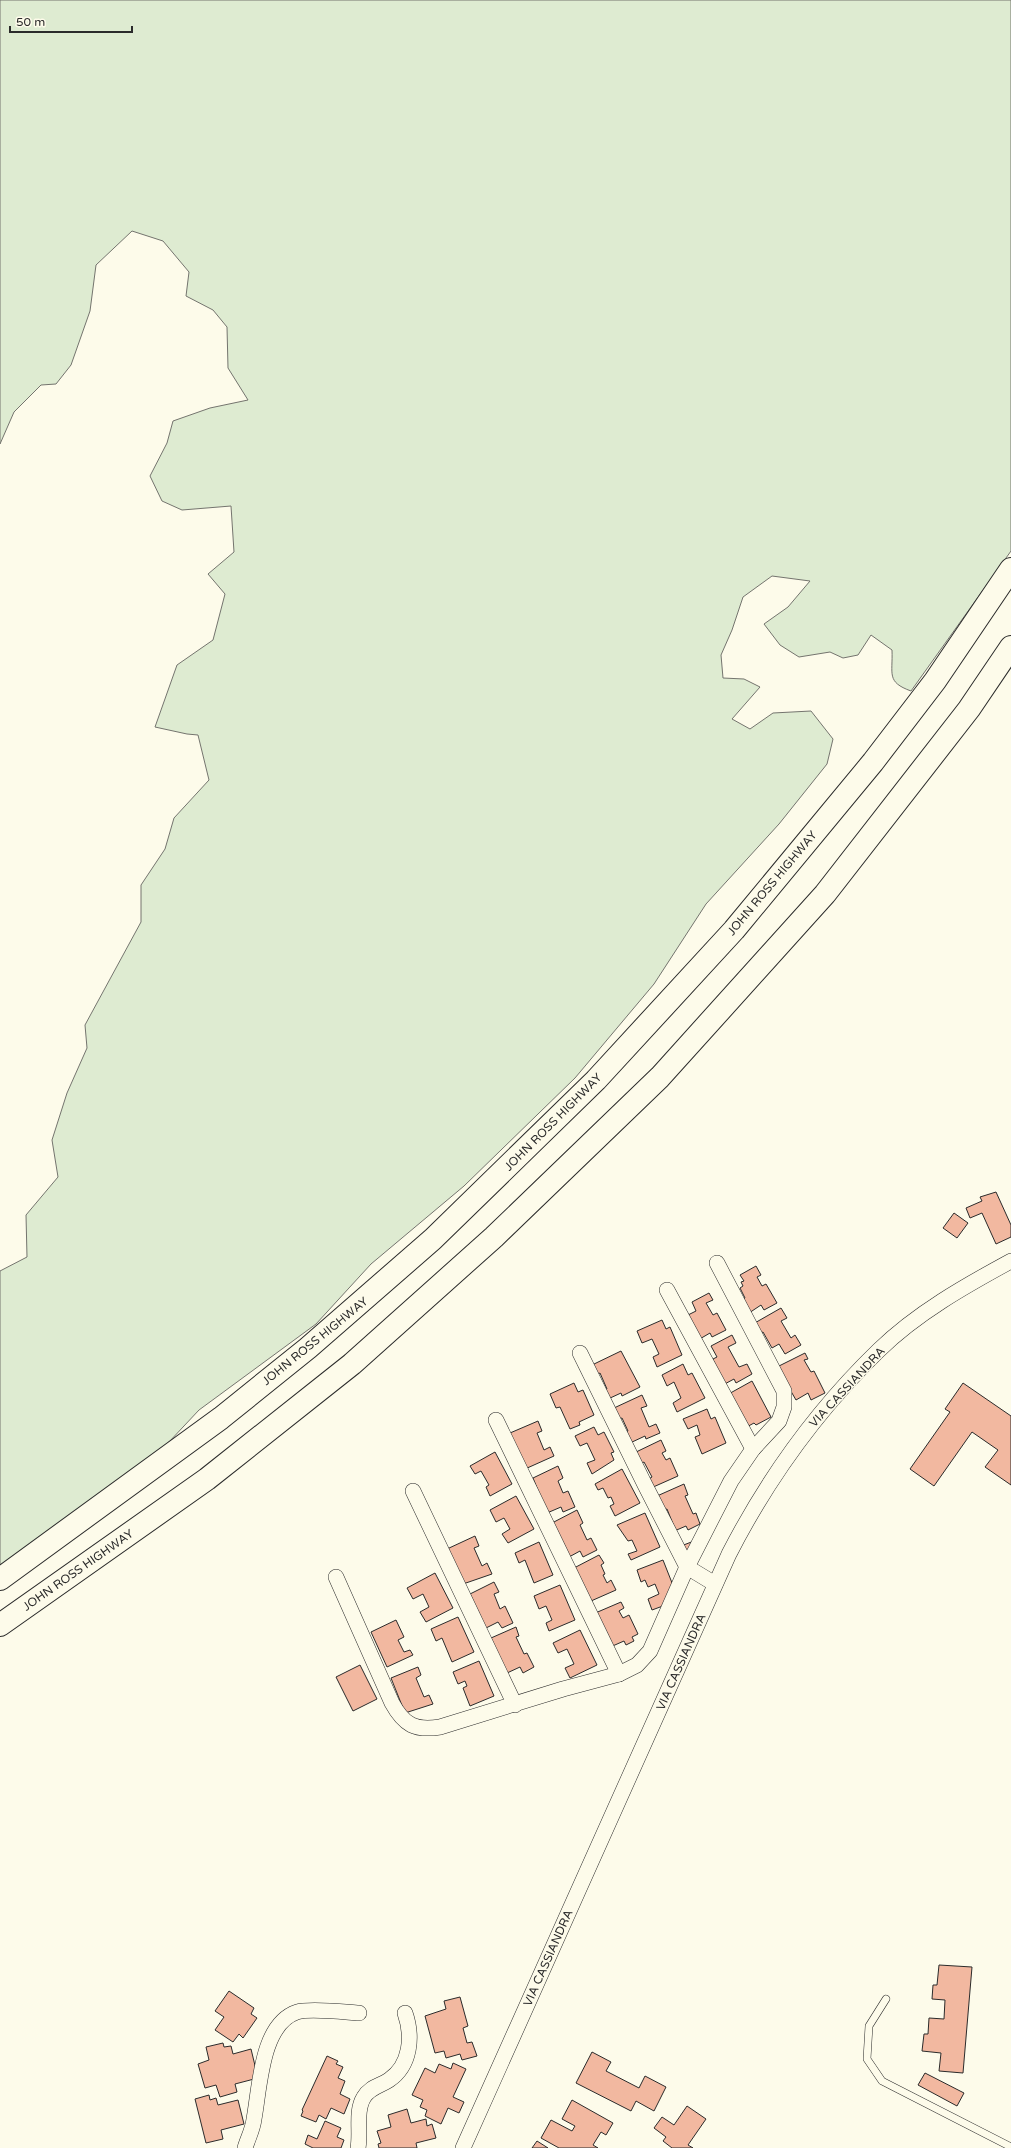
<svg xmlns="http://www.w3.org/2000/svg" width="1011" height="2148" font-family="'Varela Round',sans-serif">
<rect width="100%" height="100%" fill="#fdfbea"/>
<path fill="#deebd1" stroke="#74746e" d="M0,0h1011v551l-100,140c-25,-9 -18,-17 -19,-41l-21,-15 -13,20 -15,3 -13,-6 -31,5 -19,-12 -16,-21 24,-17 22,-26 -38,-5 -29,21 -11,33 -11,25 2,23 21,1 16,8 -28,32 18,10 23,-16 38,-2 22,28 -6,25 -48,60 -73,80 -52,80 -79,94 -111,108 -93,78 -55,60 -117,86 -46,49 -153,111v-299l27,-14 -1,-42 32,-38 -6,-37 15,-47 20,-45 -2,-23 56,-103v-37l24,-36 9,-31 35,-38 -11,-45 -11,-1 -32,-7 22,-62 36,-25 12,-46 -17,-20 26,-22 -3,-46 -49,4 -20,-9 -12,-25 17,-33 6,-22 37,-13 38,-8 -20,-32 -1,-41 -14,-17 -27,-14 3,-24 -26,-31 -31,-10 -36,34 -6,46 -19,54 -15,19 -15,1 -27,27 -14,32z"/>
<g fill="#f2b8a0" stroke="#2b2b2b">
<polygon points="996,1192 1011,1225 1011,1237 996,1244 982,1213 970,1218 966,1208 982,1201 980,1197"/>
<polygon points="954,1213 968,1223 957,1238 943,1228"/>
<polygon points="756,1266 761,1275 757,1277 762,1286 766,1284 777,1303 764,1310 761,1305 749,1313 742,1300 745,1298 740,1288 743,1286 741,1282 744,1281 740,1275"/>
<polygon points="709,1293 713,1300 706,1303 713,1315 717,1313 726,1330 712,1337 710,1333 698,1340 688,1315 696,1311 692,1302"/>
<polygon points="781,1308 787,1318 781,1321 791,1338 795,1335 801,1345 785,1354 779,1344 772,1348 763,1332 758,1334 753,1324"/>
<polygon points="662,1320 666,1329 670,1327 682,1355 657,1367 653,1357 659,1354 652,1339 642,1343 637,1331"/>
<polygon points="732,1335 736,1343 728,1347 739,1367 747,1364 752,1374 736,1383 734,1379 721,1386 713,1359 717,1357 711,1346"/>
<polygon points="621,1351 640,1387 622,1396 621,1393 608,1399 604,1391 607,1389 600,1373 596,1375 592,1365"/>
<polygon points="805,1353 808,1359 804,1360 811,1372 814,1371 825,1393 811,1400 808,1393 796,1400 777,1367"/>
<polygon points="683,1364 688,1375 692,1373 705,1398 677,1412 673,1403 681,1398 674,1382 667,1386 662,1375"/>
<polygon points="752,1381 771,1417 756,1425 754,1423 743,1429 725,1396"/>
<polygon points="574,1383 578,1392 583,1390 594,1415 579,1422 580,1425 570,1429 560,1407 556,1408 550,1394"/>
<polygon points="963,1383 1011,1416 1011,1485 985,1467 998,1450 972,1432 934,1486 910,1469 950,1412 945,1409"/>
<polygon points="642,1395 647,1406 641,1408 649,1427 656,1424 660,1433 646,1439 645,1436 630,1443 625,1432 628,1431 622,1418 619,1419 614,1408"/>
<polygon points="707,1409 711,1419 715,1417 726,1443 702,1454 695,1437 700,1435 697,1425 688,1429 683,1419"/>
<polygon points="538,1421 542,1431 537,1433 544,1450 550,1447 554,1456 525,1469 510,1433"/>
<polygon points="594,1427 598,1435 604,1432 614,1452 611,1453 614,1460 592,1474 587,1463 595,1460 587,1443 580,1446 575,1436"/>
<polygon points="661,1440 666,1451 662,1453 666,1460 670,1458 678,1476 651,1488 647,1480 652,1477 644,1462 640,1464 634,1453"/>
<polygon points="495,1452 512,1484 490,1496 486,1487 489,1485 481,1471 475,1474 470,1466"/>
<polygon points="558,1466 563,1478 558,1481 563,1493 568,1491 575,1507 563,1512 561,1507 547,1513 533,1478"/>
<polygon points="622,1469 640,1503 615,1516 610,1506 614,1504 611,1497 608,1498 603,1488 598,1490 595,1484"/>
<polygon points="684,1484 688,1495 685,1496 693,1514 696,1513 700,1524 688,1530 686,1526 672,1532 673,1524 667,1509 663,1510 657,1496"/>
<polygon points="516,1496 534,1529 508,1543 502,1534 510,1529 504,1518 496,1522 490,1510"/>
<polygon points="577,1510 583,1523 580,1525 587,1540 591,1538 597,1550 583,1557 580,1551 569,1557 552,1523"/>
<polygon points="645,1513 660,1547 631,1560 628,1554 637,1551 632,1540 628,1541 617,1525"/>
<polygon points="475,1536 479,1546 474,1548 482,1566 487,1563 492,1574 463,1584 447,1549"/>
<polygon points="694,1541 696,1549 683,1553 681,1546"/>
<polygon points="539,1542 553,1575 534,1583 525,1560 519,1563 515,1553"/>
<polygon points="599,1555 604,1563 601,1565 605,1574 603,1575 607,1583 611,1580 616,1590 591,1601 574,1568"/>
<polygon points="663,1560 676,1593 671,1603 652,1610 648,1599 659,1594 655,1584 648,1587 645,1580 641,1582 637,1570"/>
<polygon points="435,1573 453,1608 426,1622 420,1612 429,1607 423,1594 413,1599 407,1588"/>
<polygon points="494,1582 499,1592 494,1594 500,1609 505,1606 513,1623 502,1628 498,1622 486,1628 470,1594"/>
<polygon points="560,1585 575,1620 549,1631 546,1623 552,1620 546,1606 539,1609 534,1596"/>
<polygon points="621,1602 624,1608 619,1611 623,1618 629,1615 638,1634 632,1637 634,1641 626,1645 624,1641 608,1648 593,1614"/>
<polygon points="458,1617 474,1652 452,1662 442,1638 436,1641 431,1629"/>
<polygon points="396,1620 404,1637 398,1640 404,1652 410,1650 413,1655 387,1667 371,1632"/>
<polygon points="516,1627 519,1636 516,1637 524,1654 527,1653 534,1667 523,1673 520,1667 507,1673 491,1638"/>
<polygon points="580,1630 597,1665 570,1678 565,1668 574,1664 567,1649 558,1653 553,1643"/>
<polygon points="479,1661 494,1696 470,1706 463,1688 467,1686 465,1681 458,1684 453,1672"/>
<polygon points="360,1665 377,1699 353,1711 336,1677"/>
<polygon points="418,1667 421,1675 416,1678 424,1697 429,1695 433,1704 405,1713 391,1678"/>
<polygon points="939,1965 972,1967 963,2073 939,2071 941,2053 922,2051 924,2034 928,2034 929,2018 944,2019 945,2000 932,1999 933,1985 937,1985"/>
<polygon points="229,1991 254,2008 251,2014 257,2018 243,2038 239,2034 233,2042 215,2030 224,2017 215,2011"/>
<polygon points="460,1997 468,2026 463,2028 467,2043 472,2042 477,2056 462,2060 460,2054 446,2058 444,2051 435,2053 425,2016 446,2009 444,2001"/>
<polygon points="223,2043 224,2047 231,2046 233,2054 251,2049 258,2078 235,2084 237,2092 220,2097 216,2085 205,2088 198,2064 209,2060 206,2047"/>
<polygon points="592,2052 611,2062 606,2071 639,2088 645,2076 666,2087 654,2111 636,2101 631,2111 576,2083"/>
<polygon points="327,2056 338,2061 336,2064 343,2067 338,2078 345,2081 340,2094 350,2099 344,2114 331,2108 326,2119 319,2115 316,2122 301,2116 303,2111 302,2110"/>
<polygon points="453,2063 466,2069 453,2097 464,2102 459,2113 448,2108 441,2124 425,2116 427,2110 420,2107 423,2100 412,2095 425,2068 435,2073 439,2064 451,2069"/>
<polygon points="925,2073 964,2093 957,2106 918,2085"/>
<polygon points="209,2095 210,2100 216,2098 218,2105 238,2100 244,2124 221,2130 223,2139 206,2143 195,2099"/>
<polygon points="572,2100 613,2123 606,2135 601,2132 593,2145 598,2148 559,2148 541,2138 551,2120 572,2131 575,2126 562,2119"/>
<polygon points="687,2106 706,2119 688,2145 693,2148 672,2148 663,2141 666,2137 654,2128 662,2117 674,2125"/>
<polygon points="407,2109 411,2123 426,2119 427,2126 432,2124 436,2138 416,2143 417,2148 379,2148 378,2144 381,2143 377,2131 391,2127 388,2115"/>
<polygon points="325,2121 341,2128 337,2137 344,2140 341,2148 313,2148 305,2144 308,2135 317,2139"/>
<polygon points="537,2141 548,2148 532,2148"/>
</g>
<g fill="none" stroke-linecap="round" stroke-linejoin="round">
<defs>
<polyline id="lane" points="886,1999 869,2026 867,2059 882,2081 1011,2147"/>
<g id="street">
<polyline points="667,1290 753,1449"/>
<polyline points="580,1353 645,1485 687,1567 715,1584"/>
<polyline points="496,1420 619,1674"/>
<polyline points="413,1491 515,1705"/>
<path d="M336,1577l56,126c12,22 23,28 48,24l123,-38 56,-15 18,-9 13,-14 37,-84 44,-86 22,-32 26,-28 5,-14v-16l-67,-128"/>
<path d="M245,2148c3,-10 8,-19 9,-29 6,-32 7,-95 43,-107 12,-4 47,0 62,1"/>
<path d="M358,2148c3,-16 -3,-37 6,-51 6,-10 16,-11 25,-17 22,-15 24,-44 16,-67"/>
<path d="M463,2148l266,-594c39,-76 88,-144 150,-204 38,-37 86,-64 132,-89"/>
</g>
<g id="primary">
<polyline points="0,1579 221,1418 308,1348 433,1239 596,1080 734,930 873,762 935,681 1011,569"/>
<polyline points="0,1625 207,1479 352,1364 494,1237 660,1077 825,894 969,709 1011,647"/>
</g>
</defs>
<use href="#lane" stroke="#2b2b2b" stroke-width="8"/>
<use href="#street" stroke="#2b2b2b" stroke-width="16"/>
<use href="#primary" stroke="#2b2b2b" stroke-width="24"/>
<use href="#lane" stroke="#fdfbea" stroke-width="7"/>
<use href="#street" stroke="#fdfbea" stroke-width="15"/>
<use href="#primary" stroke="#fdfbea" stroke-width="22"/>
</g>
<g text-anchor="middle" dominant-baseline="central" stroke-width="3" stroke-linejoin="round" paint-order="stroke">
<g font-size="12" fill="#2b2b2b" stroke="#fdfbea">
<text transform="translate(772 883) rotate(-50)">JOHN ROSS HIGHWAY</text>
<text transform="translate(553 1122) rotate(-45)">JOHN ROSS HIGHWAY</text>
<text transform="translate(315 1341) rotate(-39)">JOHN ROSS HIGHWAY</text>
<text transform="translate(847 1387) rotate(-47)">VIA CASSIANDRA</text>
<text transform="translate(78 1570) rotate(-35)">JOHN ROSS HIGHWAY</text>
<text transform="translate(681 1662) rotate(-66)">VIA CASSIANDRA</text>
<text transform="translate(548 1958) rotate(-66)">VIA CASSIANDRA</text>
</g>
</g>
<path d="M10 26v6h122v-6" fill="none" stroke="#2b2b2b" stroke-width="2"/>
<text x="16" y="26" font-size="12" fill="#2b2b2b" stroke="#fdfbea" stroke-width="3" paint-order="stroke">50 m</text>
</svg>
